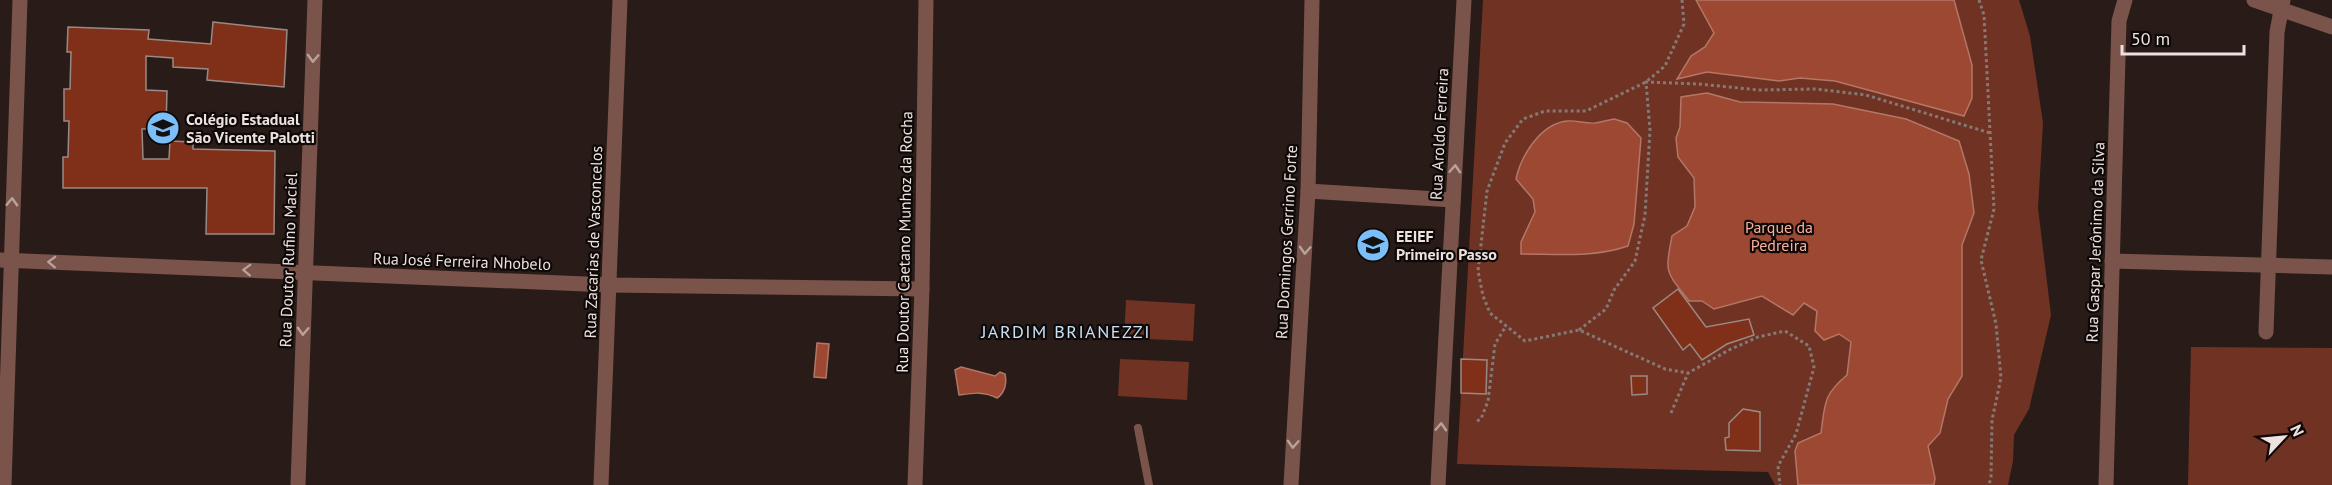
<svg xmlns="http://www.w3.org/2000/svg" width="2332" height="485" font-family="'PT Sans',sans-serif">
<rect width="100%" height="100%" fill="#291c18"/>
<g fill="#703323">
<polygon points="1483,0 2019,0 2030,36 2043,123 2038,208 2051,315 2029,409 2014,435 2013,461 2008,485 1775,485 1768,472 1457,464"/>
<polygon points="1126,300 1195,304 1193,341 1124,338"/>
<polygon points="2191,347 2332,348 2332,485 2188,485"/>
<polygon points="1120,359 1189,362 1187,400 1118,396"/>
</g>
<g fill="#9c4832" stroke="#b47666" stroke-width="1.5">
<polygon points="1696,0 1954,0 1972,65 1972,98 1964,116 1835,81 1800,78 1779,81 1707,72 1677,79 1691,56 1705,47 1714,33"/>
<path d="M1707,93l33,9 93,2 73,15 53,22 10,33 5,39 -12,32v131l-14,23 -8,34 -12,13 7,32 -1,7h-136l-3,-34 3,-8 23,-10c4,-29 2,-38 26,-58l4,-33 -12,-8 -15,6 -9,-9 2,-20 -13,-8 -11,12 -31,-19 -48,13 -12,-8h-13c-24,-31 -24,-27 -17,-65l15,-10 8,-19 -1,-29 -16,-21 -2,-19 4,-11 1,-30z"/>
<path d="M1614,119l13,4 14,15 -7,86 -6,22c-35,12 -71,8 -107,8v-12l14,-30 -2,-13 -17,-20c5,-23 24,-55 51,-58 9,-1 19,3 28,2 7,-1 13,-3 19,-4z"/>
<polygon points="817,343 829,344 826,378 814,377"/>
<path d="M961,367l34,9 5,-4 5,2c2,9 0,19 -8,24 -13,-7 -24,-5 -38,-3l-4,-25z"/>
</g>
<g fill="#802f19" stroke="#9a8985" stroke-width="1.5">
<polygon points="213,22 287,30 284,87 207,80 208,69 173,67 173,58 146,56 146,90 167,91 166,128 142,129 143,159 169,159 170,141 193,142 193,149 275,151 274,234 206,234 207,188 63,188 63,157 68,157 69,121 64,121 64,89 70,89 71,52 67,52 68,27 149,30 148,39 211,44"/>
<polygon points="1678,289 1706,327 1749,319 1754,335 1727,344 1702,360 1690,344 1683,350 1653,308"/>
<polygon points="1461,359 1487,360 1486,394 1461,393"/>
<polygon points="1631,376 1647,376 1647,394 1632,395"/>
<polygon points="1743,409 1760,412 1760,451 1726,450 1725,438 1729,437 1729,423"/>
</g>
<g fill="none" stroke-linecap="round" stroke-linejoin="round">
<g stroke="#857976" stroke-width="3" stroke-dasharray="3 3" stroke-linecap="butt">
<polyline points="1682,0 1684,24 1665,66 1646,82 1586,111 1545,111 1523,119 1505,143 1487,191 1478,271 1483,296 1490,313 1525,341 1579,330 1665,369 1688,373 1729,350 1758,337 1785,331 1809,346 1814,367 1796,434 1778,466 1780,485"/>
<polyline points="1979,0 1984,15 1994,209 1981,260 1996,324 2001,378 1992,420 1991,477 1989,485"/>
<polyline points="1579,330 1606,309 1614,290 1635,261 1645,215 1650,130 1646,82 1699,84 1759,90 1816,89 1866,95 1990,133"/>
<polyline points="1671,413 1688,373"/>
<polyline points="1477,421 1481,419 1488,401 1495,344 1506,326"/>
</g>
<polyline stroke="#7a544a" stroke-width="8" points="1138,428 1149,485"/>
<g stroke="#7a544a" stroke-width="15">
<polyline points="2254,0 2332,27"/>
<polyline points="1308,191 1453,200"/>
<polyline points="0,260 609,285 922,289"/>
<polyline points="2112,261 2332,267"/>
<polyline points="2266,332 2277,32 2283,0"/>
<polyline points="4,485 20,0"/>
<polyline points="298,485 315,0"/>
<polyline points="915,485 922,289 926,0"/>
<polyline points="1291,485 1308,191 1312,0"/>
<polyline points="1438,485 1464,0"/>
<polyline points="2106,485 2119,21 2125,0"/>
</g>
<polyline stroke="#7a544a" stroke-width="15" points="601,485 620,0"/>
</g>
<defs><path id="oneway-chevron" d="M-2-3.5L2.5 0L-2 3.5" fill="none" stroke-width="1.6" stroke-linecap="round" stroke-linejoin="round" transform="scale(1.5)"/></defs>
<g stroke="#b9a29c">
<use href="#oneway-chevron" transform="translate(313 58) rotate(92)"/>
<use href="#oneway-chevron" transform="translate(1455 169) rotate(-87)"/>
<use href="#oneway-chevron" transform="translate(12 202) rotate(-88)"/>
<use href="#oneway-chevron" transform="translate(1305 250) rotate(93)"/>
<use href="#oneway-chevron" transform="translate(52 262) rotate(-178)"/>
<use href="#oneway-chevron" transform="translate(247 270) rotate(-178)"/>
<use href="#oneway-chevron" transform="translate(303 331) rotate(92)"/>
<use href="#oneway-chevron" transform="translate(1441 427) rotate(-87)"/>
<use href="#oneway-chevron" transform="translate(1293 444) rotate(93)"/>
</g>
<defs>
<symbol id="school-disc" viewBox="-11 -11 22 22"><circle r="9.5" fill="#7bbef8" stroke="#0e0807"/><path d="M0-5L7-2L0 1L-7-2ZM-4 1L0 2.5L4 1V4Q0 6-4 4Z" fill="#111"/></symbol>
</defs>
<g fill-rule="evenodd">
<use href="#school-disc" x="144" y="109" width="38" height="38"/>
<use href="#school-disc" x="1354" y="226" width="38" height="38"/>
</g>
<g text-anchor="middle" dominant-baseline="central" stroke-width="4.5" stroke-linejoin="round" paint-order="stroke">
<g font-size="16" font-weight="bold" fill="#ece2e0" stroke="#0e0807" text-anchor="start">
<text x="186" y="119">Colégio Estadual<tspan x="186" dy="18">São Vicente Palotti</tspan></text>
<text x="1396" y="236">EEIEF<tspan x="1396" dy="18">Primeiro Passo</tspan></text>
</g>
<g font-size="16" fill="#ece2e0" stroke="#0e0807">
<text transform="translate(1439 134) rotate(-87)">Rua Aroldo Ferreira</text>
<text transform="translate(593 242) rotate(-88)">Rua Zacarias de Vasconcelos</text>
<text transform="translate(904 242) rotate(-89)">Rua Doutor Caetano Munhoz da Rocha</text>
<text transform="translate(1286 242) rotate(-87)">Rua Domingos Gerrino Forte</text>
<text transform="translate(2095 242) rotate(-88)">Rua Gaspar Jerônimo da Silva</text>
<text transform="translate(288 260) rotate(-88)">Rua Doutor Rufino Maciel</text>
<text transform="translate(462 261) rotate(2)">Rua José Ferreira Nhobelo</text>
</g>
<g font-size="16" fill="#f8b09d" stroke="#0e0807">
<text x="1779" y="227">Parque da<tspan x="1779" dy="18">Pedreira</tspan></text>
</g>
<g font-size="18" letter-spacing="1.5" fill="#c7e0f6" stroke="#0e0807">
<text x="1066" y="331">JARDIM BRIANEZZI</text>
</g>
</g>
<g transform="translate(2284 437) rotate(64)" stroke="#0e0807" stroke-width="4.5" paint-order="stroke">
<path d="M0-4.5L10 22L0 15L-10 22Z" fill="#ece2e0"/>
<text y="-9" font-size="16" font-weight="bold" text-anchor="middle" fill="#ece2e0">N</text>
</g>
<path d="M2122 45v9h122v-9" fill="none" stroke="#ece2e0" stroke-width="3"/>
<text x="2131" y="45" font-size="18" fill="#ece2e0" stroke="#0e0807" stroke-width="4.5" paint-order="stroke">50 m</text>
</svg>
